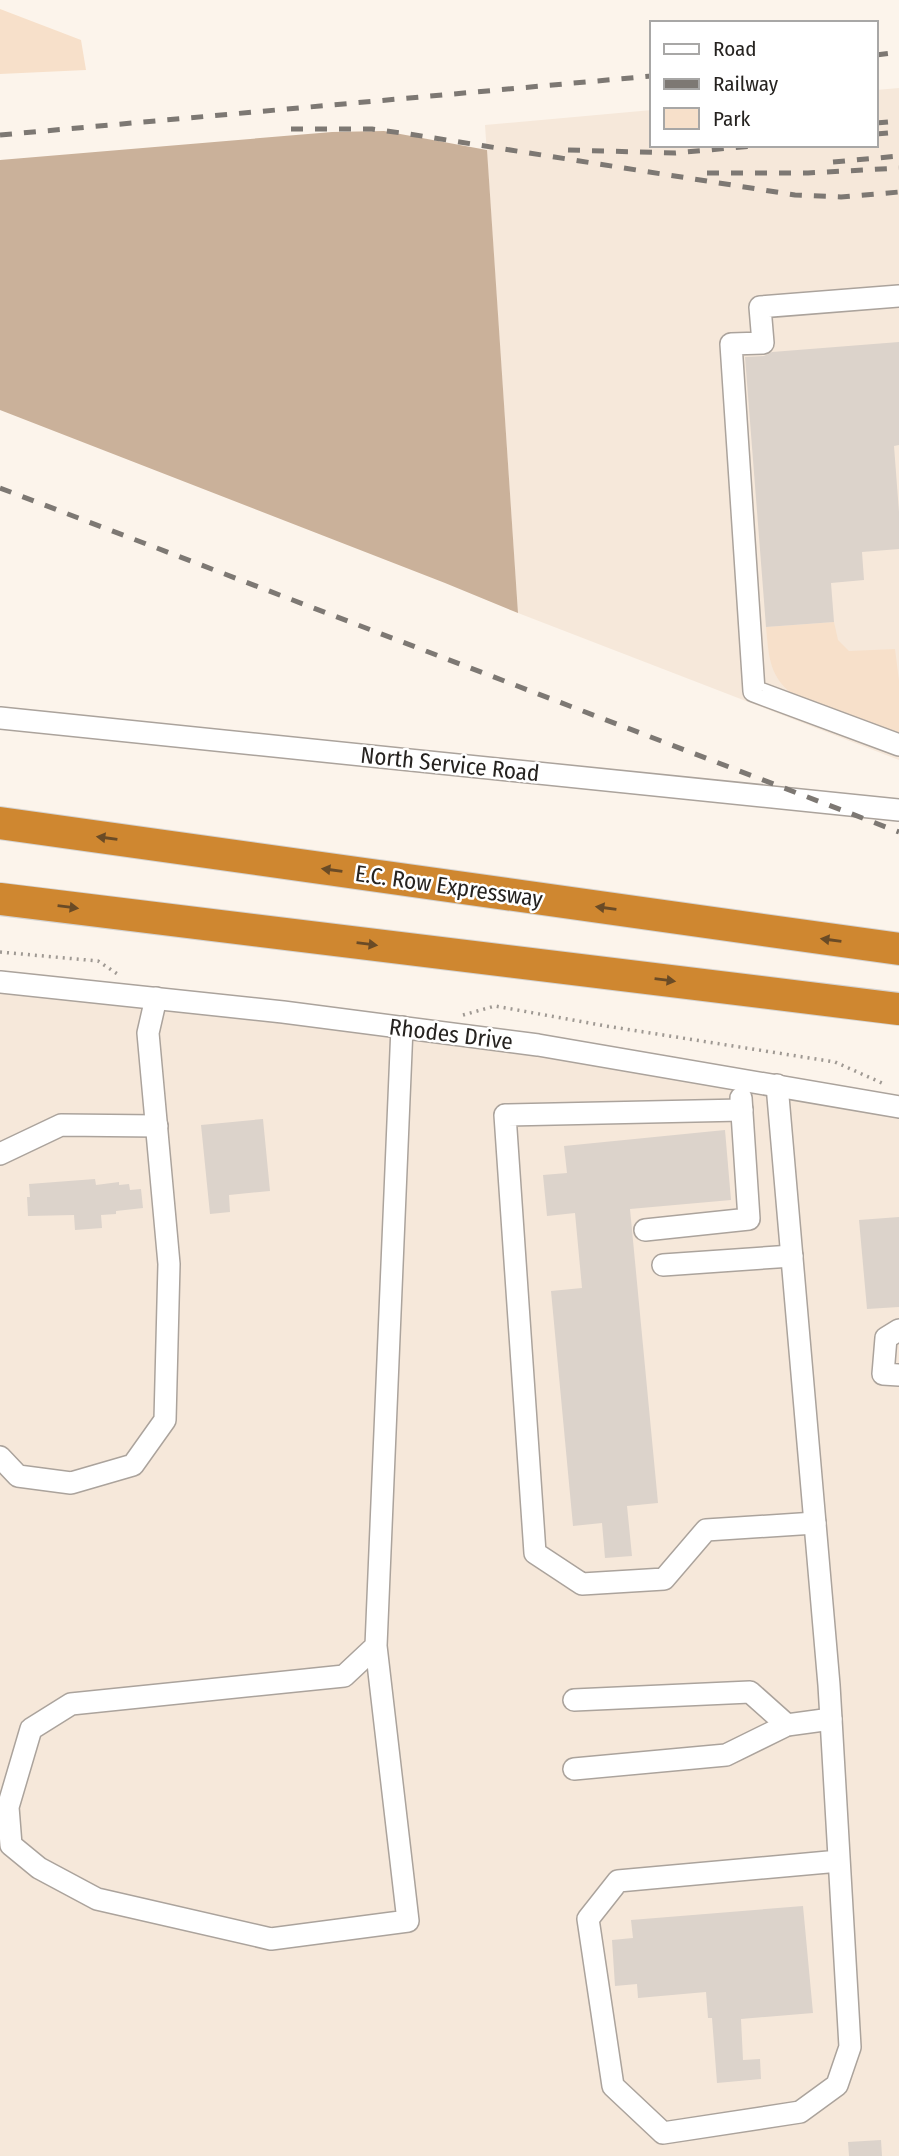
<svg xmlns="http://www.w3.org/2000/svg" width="899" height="2156" font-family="'Fira Sans Condensed',sans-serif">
<rect width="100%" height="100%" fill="#fcf4eb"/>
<g fill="#f6e8da">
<polygon points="899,88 899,760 518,613 485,125 652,110 652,145 876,145 876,90"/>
<polygon points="0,993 184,1012 463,1044 809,1099 899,1118 899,2156 0,2156"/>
</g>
<g fill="#f7e0ca">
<polygon points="0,9 81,40 86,70 0,74"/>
<path d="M834,622l4,18 11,11 46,-2 4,32v56l-101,-39c-29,-19 -29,-40 -32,-71z"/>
</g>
<polygon fill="#cab19a" points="384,131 487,150 518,613 445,583 0,410 0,160 332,132"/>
<g fill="#dcd3cb">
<polygon points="899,342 899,445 894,446 899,512 899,549 862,552 864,580 831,583 834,622 766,627 745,357 764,356 772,352"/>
<polygon points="263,1119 270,1191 229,1195 230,1212 210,1214 201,1125"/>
<polygon points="725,1130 731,1200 630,1209 658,1503 627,1506 632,1556 605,1558 602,1523 573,1526 551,1291 582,1288 575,1213 547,1216 543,1175 567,1173 564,1146"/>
<polygon points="95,1179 96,1185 119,1182 119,1185 129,1184 130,1190 141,1189 143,1208 116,1211 116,1214 101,1215 102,1228 75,1230 74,1215 28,1216 27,1197 30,1197 29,1184"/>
<polygon points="899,1217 899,1307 867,1309 859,1220"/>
<polygon points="803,1906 813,2013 741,2019 743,2060 760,2059 761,2079 717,2083 712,2018 708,2018 706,1992 638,1998 637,1984 615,1986 612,1940 633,1938 631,1920"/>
<polygon points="881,2140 882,2156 849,2156 848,2142"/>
</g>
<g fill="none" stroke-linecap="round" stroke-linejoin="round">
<defs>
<g id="minor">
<polyline points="899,296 760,307 763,343 731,344 754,691 899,745"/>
<polyline points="0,718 899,810"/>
<polyline points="0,982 283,1012 538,1045 899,1107"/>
<polyline points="777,1085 829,1685 831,1719 850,2047 837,2085 800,2112 663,2133 613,2086 588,1919 618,1881 839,1861"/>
<polyline points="742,1110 505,1115 535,1553 582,1584 664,1579 706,1530 815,1523"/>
<polyline points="0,1154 61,1125 157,1126"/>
<polyline points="645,1230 749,1219 741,1098"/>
<polyline points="663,1265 792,1256"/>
<polyline points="899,1330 886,1338 883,1374 899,1375"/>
<polyline points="0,1457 18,1476 71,1483 133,1465 165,1420 169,1264 148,1033 156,998"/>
<polyline points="376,1646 408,1921 271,1939 97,1899 39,1868 11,1845 8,1807 31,1729 71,1704 344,1676 376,1646 402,1027"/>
<polyline points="574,1700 750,1692 787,1725"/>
<polyline points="574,1769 726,1755 787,1725 831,1719"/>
</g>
<g id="highway">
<polyline points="0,823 899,949"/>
<polyline points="0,899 899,1009"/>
</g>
</defs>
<use href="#minor" stroke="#aba39c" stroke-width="24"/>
<use href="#highway" stroke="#d4d3d2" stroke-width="34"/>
<g stroke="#9f9993" stroke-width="3.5" stroke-dasharray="2 5" stroke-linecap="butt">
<polyline points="0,952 98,961 119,975"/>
<polyline points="463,1015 495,1006 606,1026 835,1062 882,1083"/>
</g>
<use href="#minor" stroke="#fff" stroke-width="21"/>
<use href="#highway" stroke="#cf8730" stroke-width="32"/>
<g stroke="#7d7873" stroke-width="5" stroke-dasharray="12 12" stroke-linecap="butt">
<polyline points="876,55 899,52"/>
<polyline points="876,123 899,121"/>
<polyline points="291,129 372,129 409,134 795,195 841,197 899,192"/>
<polyline points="876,134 899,132"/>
<polyline points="0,135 652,76"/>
<polyline points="568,150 675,153 763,145"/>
<polyline points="833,162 899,156"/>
<polyline points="707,173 808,173 899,168"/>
<polyline points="0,488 899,832"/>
</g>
</g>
<defs><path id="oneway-solid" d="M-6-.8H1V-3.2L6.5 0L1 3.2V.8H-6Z" transform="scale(1.75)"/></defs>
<g fill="#6a4b26">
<use href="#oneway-solid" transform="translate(107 838) rotate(-172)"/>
<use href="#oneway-solid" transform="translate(332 870) rotate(-172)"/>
<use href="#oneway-solid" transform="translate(68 907) rotate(7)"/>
<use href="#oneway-solid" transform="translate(606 908) rotate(-172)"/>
<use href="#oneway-solid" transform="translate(831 940) rotate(-172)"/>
<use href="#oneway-solid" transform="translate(367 944) rotate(7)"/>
<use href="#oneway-solid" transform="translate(665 980) rotate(7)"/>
</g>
<g text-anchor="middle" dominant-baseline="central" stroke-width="5" stroke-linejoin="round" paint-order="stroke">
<g font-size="23" fill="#262320" stroke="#fff">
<text transform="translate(450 764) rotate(6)">North Service Road</text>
<text transform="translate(449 886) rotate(8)">E.C. Row Expressway</text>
<text transform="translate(451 1034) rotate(7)">Rhodes Drive</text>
</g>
</g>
<rect x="650" y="21" width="228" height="126" fill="#ffffff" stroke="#a8a7a6" stroke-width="2"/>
<rect x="664" y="44" width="35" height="10" fill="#ffffff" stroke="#a8a7a6" stroke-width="2"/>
<text x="713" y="56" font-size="21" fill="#262320">Road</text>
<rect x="664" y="79" width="35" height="10" fill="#7d7873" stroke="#a8a7a6" stroke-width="2"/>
<text x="713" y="91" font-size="21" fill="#262320">Railway</text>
<rect x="664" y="108" width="35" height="21" fill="#f7e0ca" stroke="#a8a7a6" stroke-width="2"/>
<text x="713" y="126" font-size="21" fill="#262320">Park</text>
</svg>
